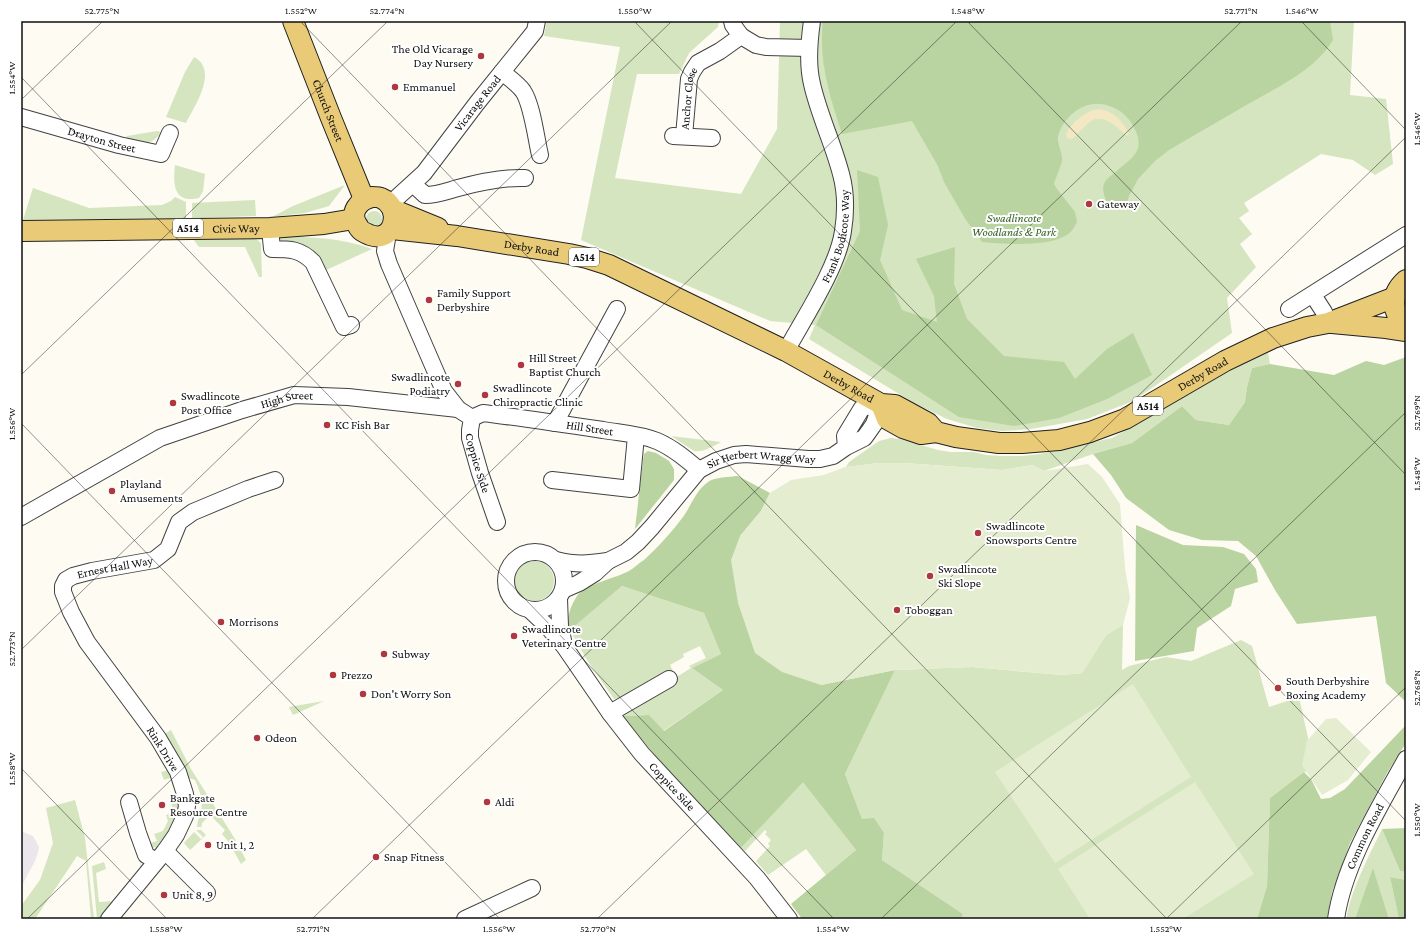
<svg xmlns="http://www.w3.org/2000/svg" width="1427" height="940" font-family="'Crimson Pro',serif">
<rect width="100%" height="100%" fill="#fdfbf2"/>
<polygon fill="#ebe5ec" points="21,831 33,836 39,847 38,852 35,861 21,887"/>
<g fill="#d4e5bf">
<polygon points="547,21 719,21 718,27 689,53 679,74 637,74 615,178 741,194 777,129 780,21 1354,21 1350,95 1386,99 1393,164 1375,175 1353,160 1321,154 1244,203 1249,211 1239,218 1252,234 1240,244 1256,267 1227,298 1232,333 1133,401 1087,419 1031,429 1002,431 977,428 947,419 914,403 809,339 815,325 770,321 581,240 620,47 544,36"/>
<path d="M194,57c25,13 1,49 -8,66l-20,-6 19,-45z"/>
<path d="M157,131l4,1c-10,16 -20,10 -35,6l1,-2z"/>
<path d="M175,165l30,9 -2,17 -4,7c-26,6 -26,-14 -24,-33z"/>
<polygon points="345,185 329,206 305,213 272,217 293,206"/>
<polygon points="33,188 89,208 162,205 171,201 175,197 186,202 186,218 23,220"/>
<polygon points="255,200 256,216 192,218 192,203"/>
<circle cx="374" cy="219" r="8"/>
<path d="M279,236c31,1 64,2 93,13l-48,22 -45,-28z"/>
<polygon points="255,238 260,242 261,244 262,277 259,277 245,247 199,247 193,239"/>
<polygon points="1268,353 1270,364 1252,368 1247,387 1245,402 1229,425 1196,420 1182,406 1132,443 1093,454 1044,471 1032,465 1002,470 904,463 879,463 846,467 849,462 879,441 891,438 900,439 938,450 950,452 974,452 986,455 1001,456 1023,456 1040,454 1112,438 1228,372"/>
<path d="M671,436l50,6c-8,4 -18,11 -27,9z"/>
<circle cx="534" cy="581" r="20"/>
<polygon points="622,586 704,613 721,654 692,668 723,690 663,731 649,715 623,716 624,710 691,668 689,666 706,658 700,646 683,654 684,657 670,665 673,671 628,696 614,699 587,660 570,630"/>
<polygon points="1123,625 1122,670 1129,666 1166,657 1191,661 1241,640 1252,646 1269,707 1299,697 1309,742 1311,770 1304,772 1270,798 1267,886 1257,919 961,919 963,914 882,860 884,833 862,819 845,774 895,670 972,667 1062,675 1082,673 1106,635"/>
<polygon points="324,701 293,715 289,707"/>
<path d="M171,730l20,39 44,70 11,21 -5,4 -13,-23 -6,-7 3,-4 -15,-15 -8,8 -1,7 5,5 -16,15 -6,-7 10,-11 7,7 2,-2 -7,-7h5v-3h-4l1,-7 3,-4c2,-13 0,-24 -6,-36l-6,-2 -26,-43z"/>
<path d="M169,770c4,9 8,20 9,30 2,16 -10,36 -20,47l-7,1 -4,-4 10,-3 -3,-7 9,-3 5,-10 -2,-6 8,-3 -5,-15 7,-2 -6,-17 -6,2 -3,-8z"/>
<polygon points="803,781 856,850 826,875 806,849 768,875 756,861 770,846 768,844 771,840 765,834 767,832 765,830 745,851 741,848"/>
<polygon points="75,800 85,838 94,919 91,919 86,861 77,856 35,919 21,919 21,906 40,880 53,843 46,808"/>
<path d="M1382,829l18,42 6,1v8l-16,-3 9,42h-10l-16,-50 -18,50h-9c6,-32 22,-61 36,-90z"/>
<polygon points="141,859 141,869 101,919 97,919 92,866 104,862 106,869 96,873 99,902 114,901 140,868"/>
</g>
<g fill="#b9d4a0">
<path d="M823,21h507l3,19c-18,30 -55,47 -85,64 -26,15 -53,31 -79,46l-14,11 -17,18 -9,17 -3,9 -4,4h-10c-5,-4 -11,-18 -8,-25 1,-3 5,-7 8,-9 20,-18 38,-24 18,-54 -7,-10 -18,-16 -30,-17 -19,-2 -38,15 -42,33 -1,8 5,16 4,24 -1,5 -6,16 -8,23l3,5 18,23 2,10c-3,6 -6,11 -12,14 -18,11 -62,8 -83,6l-16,-22 -10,-17 -12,-21 -6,-16 -26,-45 -70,13c-12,-37 -24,-74 -19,-113z"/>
<polygon points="857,170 878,177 888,225 880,260 902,310 937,322 934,296 916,259 955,247 954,284 967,319 1004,356 1064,362 1075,379 1107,349 1133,333 1152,375 1107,399 1059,418 1014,426 959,417 816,325 860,231"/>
<polygon points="1406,357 1406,702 1386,683 1376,616 1297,624 1275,590 1256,556 1238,541 1202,540 1169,530 1126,498 1111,475 1093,454 1132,443 1182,406 1196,420 1229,425 1245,402 1247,387 1252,368 1270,364 1334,375 1366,361 1384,365"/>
<polygon points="648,451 656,453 669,461 674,469 674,480 635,529 643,460 644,454"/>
<path d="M738,476l32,17 -9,18 -21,25 81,149 74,-15 -50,104 17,45 12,-1 10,15 -2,27 81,54 -2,5h-159l-11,-15 65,-54 -53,-68 -62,66 -67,-69 -51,-63 26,-1 15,16 59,-41 -31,-22 29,-14 -17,-41 -82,-27 -52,44c-5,-10 1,-25 7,-34 9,-12 39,-18 52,-25 5,-3 10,-8 15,-11 14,-13 28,-28 39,-43 8,-11 13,-27 25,-35 7,-5 21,-5 30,-6z"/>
<polygon points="1136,525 1183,545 1223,547 1244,554 1256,569 1258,582 1235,589 1231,606 1197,628 1194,651 1135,661"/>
<polygon points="1406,725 1406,743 1387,773 1350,843 1332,892 1327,919 1257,919 1267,886 1270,798 1304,772 1311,779 1321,799 1330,798 1345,789"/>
<polygon points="1406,828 1406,872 1400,871 1382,829"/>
<polygon points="1373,868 1389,919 1355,919"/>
<polygon points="1390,877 1406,880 1406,919 1399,919"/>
</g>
<path fill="#f4e8c4" d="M1098,109c15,1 25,12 31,25l-2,2c-9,-8 -23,-23 -36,-15 -7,5 -13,13 -19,18l-5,-1 -1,-4c6,-11 18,-23 32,-25z"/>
<g fill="#e4edd0">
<polygon points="879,463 904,463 1002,470 1032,465 1044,471 1088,464 1102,477 1120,504 1125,568 1130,598 1123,625 1106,635 1082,673 1062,675 972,667 895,670 821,685 782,672 755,653 738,603 731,560 740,536 761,511 770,493 791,480 824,475 845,467"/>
<polygon points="1133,684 1191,777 1055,863 995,772"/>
<polygon points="1336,718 1371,752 1348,780 1322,795 1302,765 1307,741 1326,719"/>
<polygon points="1195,782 1254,874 1183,919 1090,919 1058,869"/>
</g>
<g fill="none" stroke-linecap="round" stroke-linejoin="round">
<defs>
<g id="minor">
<polyline points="732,21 733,25 741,36"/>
<path d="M502,72c7,6 15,11 21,19 9,13 13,47 17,64"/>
<path id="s1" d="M21,117l98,28 42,9 9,-21"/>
<polyline points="673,136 712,138"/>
<path id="s2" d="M684,136l5,-57 3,-7 6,-9 22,-12 21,-15 15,9 10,2 43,1"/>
<path d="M413,184l12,11c12,0 22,-4 33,-7 22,-6 45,-11 67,-10"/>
<path id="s3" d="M390,204l34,-31 53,-70 58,-72 2,-10"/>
<path d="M270,228l2,21c18,0 28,0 41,13l31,65 7,-2"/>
<path id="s4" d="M388,233l-3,18 4,13 55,127 14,18 14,9 -2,12v8l10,35 17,49"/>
<polyline points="1313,295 1324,312 1328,323"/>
<polyline points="1289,309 1406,235"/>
<path id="s5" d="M786,351c18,-33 52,-84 57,-120 3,-19 3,-39 -2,-57 -8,-31 -22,-59 -29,-90 -5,-20 -3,-42 0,-63"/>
<path id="s6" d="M472,418l11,-5c40,5 80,11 120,17 17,3 37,4 54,11 16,7 29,18 42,29"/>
<polyline points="555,423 617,309"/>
<polyline points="552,480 631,489 636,436"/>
<path id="s7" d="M21,517l139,-79 82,-28 52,-15 54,2 110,12"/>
<circle cx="535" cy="581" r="29"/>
<path d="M556,560c20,5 31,4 52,1"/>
<path id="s8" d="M563,590l16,-7 16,-10 13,-12 18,-9 12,-10 14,-15 47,-57 17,-9 18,-6 12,-1 62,5h12l13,-3 13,-9 18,-9 3,-4 7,-10 7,-20 -19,4 -17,28 1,11"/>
<polyline points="559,599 560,626 564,645"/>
<path id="s9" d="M530,610l18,17 16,19 46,67 32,41 115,124 32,41"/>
<polyline points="610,713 669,679"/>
<polyline points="129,802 138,833 146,855 156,861"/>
<polyline points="165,851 207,893"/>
<path id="s10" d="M109,919l56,-68 11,-16 9,-19 2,-10 -2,-12 -7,-22 -20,-34 -71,-96 -16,-30 -8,-20v-6l3,-6 7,-4 19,-5 62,-11 14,-11 11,-27 14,-10 55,-23 27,-9"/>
<polyline points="465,919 532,888"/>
<path id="s11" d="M1336,919c8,-55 43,-111 70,-160"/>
</g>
<g id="major">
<path id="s12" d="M293,21l38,97 33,81"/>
<path d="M372,197c3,0 7,0 9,1 22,9 14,46 -11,37 -5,-2 -10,-4 -12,-9 -10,-13 1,-26 14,-29z"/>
<polyline points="394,210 438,228"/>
<path id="s13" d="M392,229l65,7 112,18 18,4 22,7 177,86 95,53 14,1 33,18 8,9 20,5 43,6h23l37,-3 31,-8 35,-13 100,-58 48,-23 34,-11 21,-4 67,-26"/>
<path id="s14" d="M21,231l249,-3 54,-4 30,-5"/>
<path d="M1406,280c-17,15 -14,32 0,48"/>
<polyline points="1332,323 1386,328 1406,331"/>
<polyline points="881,404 887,419 903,428 921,434 936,432"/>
</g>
</defs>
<use href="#minor" stroke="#424242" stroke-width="18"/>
<use href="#major" stroke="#202020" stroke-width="22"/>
<use href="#minor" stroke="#fff" stroke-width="16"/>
<use href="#major" stroke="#e9ca77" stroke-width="20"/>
</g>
<path fill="none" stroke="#0f0f0f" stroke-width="1" stroke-opacity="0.45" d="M300,21l867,898M634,21l772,800M967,21l439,454M1301,21l105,109M21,77l813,842M21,100l82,-79M21,375l367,-354M21,423l479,496M21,650l651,-629M21,768l146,151M27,919l930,-898M312,919l930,-898M597,919l809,-782M881,919l525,-507M1166,919l240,-232"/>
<g fill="#af3740" stroke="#fff" stroke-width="1.5">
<circle cx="481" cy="56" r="4"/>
<circle cx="395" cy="87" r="4"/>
<circle cx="1089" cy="204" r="4"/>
<circle cx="429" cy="300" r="4"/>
<circle cx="521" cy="365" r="4"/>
<circle cx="458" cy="384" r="4"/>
<circle cx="485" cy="395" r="4"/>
<circle cx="173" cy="403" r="4"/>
<circle cx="327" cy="425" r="4"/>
<circle cx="112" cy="491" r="4"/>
<circle cx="978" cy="533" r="4"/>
<circle cx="930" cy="576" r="4"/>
<circle cx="897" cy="610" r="4"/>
<circle cx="221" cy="622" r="4"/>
<circle cx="514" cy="636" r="4"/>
<circle cx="384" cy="654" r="4"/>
<circle cx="333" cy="675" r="4"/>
<circle cx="1278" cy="688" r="4"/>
<circle cx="363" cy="694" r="4"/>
<circle cx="257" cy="738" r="4"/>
<circle cx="487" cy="802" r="4"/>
<circle cx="162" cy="805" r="4"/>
<circle cx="208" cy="845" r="4"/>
<circle cx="376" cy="857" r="4"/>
<circle cx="164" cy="895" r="4"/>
</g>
<g text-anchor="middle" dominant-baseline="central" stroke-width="4" stroke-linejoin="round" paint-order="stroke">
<g fill="#fff" stroke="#575757" stroke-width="1">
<rect x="173" y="219" width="30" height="18" rx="3"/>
<rect x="569" y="248" width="30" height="18" rx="3"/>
<rect x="1133" y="397" width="30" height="18" rx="3"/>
</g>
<g font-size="11" font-weight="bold" fill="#0f0f0f">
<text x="188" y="228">A514</text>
<text x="584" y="257">A514</text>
<text x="1148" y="406">A514</text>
</g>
<g font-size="12" fill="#0f0f0f" stroke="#fff" text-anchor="start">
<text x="473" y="49" text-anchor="end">The Old Vicarage<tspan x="473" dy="14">Day Nursery</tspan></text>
<text x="403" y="87">Emmanuel</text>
<text x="1097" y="204">Gateway</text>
<text x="437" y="293">Family Support<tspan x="437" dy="14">Derbyshire</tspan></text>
<text x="529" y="358">Hill Street<tspan x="529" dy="14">Baptist Church</tspan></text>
<text x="450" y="377" text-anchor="end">Swadlincote<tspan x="450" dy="14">Podiatry</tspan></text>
<text x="493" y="388">Swadlincote<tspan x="493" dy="14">Chiropractic Clinic</tspan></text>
<text x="181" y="396">Swadlincote<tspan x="181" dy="14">Post Office</tspan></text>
<text x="335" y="425">KC Fish Bar</text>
<text x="120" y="484">Playland<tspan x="120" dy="14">Amusements</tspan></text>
<text x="986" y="526">Swadlincote<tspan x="986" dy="14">Snowsports Centre</tspan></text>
<text x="938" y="569">Swadlincote<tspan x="938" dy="14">Ski Slope</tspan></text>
<text x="905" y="610">Toboggan</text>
<text x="229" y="622">Morrisons</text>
<text x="522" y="629">Swadlincote<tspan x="522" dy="14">Veterinary Centre</tspan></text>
<text x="392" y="654">Subway</text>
<text x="341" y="675">Prezzo</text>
<text x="1286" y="681">South Derbyshire<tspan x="1286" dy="14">Boxing Academy</tspan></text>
<text x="371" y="694">Don't Worry Son</text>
<text x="265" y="738">Odeon</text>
<text x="170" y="798">Bankgate<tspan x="170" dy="14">Resource Centre</tspan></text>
<text x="495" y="802">Aldi</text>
<text x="216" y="845">Unit 1, 2</text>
<text x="384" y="857">Snap Fitness</text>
<text x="172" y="895">Unit 8, 9</text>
</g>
<g font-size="12" fill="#0f0f0f" stroke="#fff">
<text stroke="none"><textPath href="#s2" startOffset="38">Anchor Close</textPath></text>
<text stroke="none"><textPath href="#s3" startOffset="134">Vicarage Road</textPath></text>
<text stroke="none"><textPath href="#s12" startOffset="96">Church Street</textPath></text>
<text stroke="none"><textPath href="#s1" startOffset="84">Drayton Street</textPath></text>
<text stroke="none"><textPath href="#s14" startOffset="215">Civic Way</textPath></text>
<text stroke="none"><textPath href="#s5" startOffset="127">Frank Bodicote Way</textPath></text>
<text stroke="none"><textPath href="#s13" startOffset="141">Derby Road</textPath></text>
<text stroke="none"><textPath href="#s13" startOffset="873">Derby Road</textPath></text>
<text stroke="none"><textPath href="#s13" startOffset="489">Derby Road</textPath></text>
<text stroke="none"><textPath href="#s7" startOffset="293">High Street</textPath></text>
<text stroke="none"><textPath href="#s6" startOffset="120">Hill Street</textPath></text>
<text stroke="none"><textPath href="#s4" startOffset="256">Coppice Side</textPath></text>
<text stroke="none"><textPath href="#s8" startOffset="249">Sir Herbert Wragg Way</textPath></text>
<text stroke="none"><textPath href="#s10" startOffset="452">Ernest Hall Way</textPath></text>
<text transform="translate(163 749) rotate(58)">Rink Drive</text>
<text stroke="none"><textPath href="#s9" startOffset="227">Coppice Side</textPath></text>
<text stroke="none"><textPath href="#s11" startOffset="88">Common Road</textPath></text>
</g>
<g font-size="12" font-style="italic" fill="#346026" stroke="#fff">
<text x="1014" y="218">Swadlincote<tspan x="1014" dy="14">Woodlands &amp; Park</tspan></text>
</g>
</g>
<rect width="1427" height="940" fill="none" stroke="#ffffff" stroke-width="44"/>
<rect x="22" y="22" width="1383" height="896" fill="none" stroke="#0f0f0f" stroke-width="1.5"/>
<g font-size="10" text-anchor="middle" fill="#0f0f0f">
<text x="102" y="14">52.775°N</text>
<text x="301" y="14">1.552°W</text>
<text x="387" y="14">52.774°N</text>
<text x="635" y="14">1.550°W</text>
<text x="968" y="14">1.548°W</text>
<text x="1241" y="14">52.771°N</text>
<text x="1302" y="14">1.546°W</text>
<text transform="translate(11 78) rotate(-90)" y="4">1.554°W</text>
<text transform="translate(1416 129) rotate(-90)" y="4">1.546°W</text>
<text transform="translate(1416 413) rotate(-90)" y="4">52.769°N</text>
<text transform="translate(11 424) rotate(-90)" y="4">1.556°W</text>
<text transform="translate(1416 474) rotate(-90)" y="4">1.548°W</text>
<text transform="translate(11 649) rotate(-90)" y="4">52.773°N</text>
<text transform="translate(1416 688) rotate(-90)" y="4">52.768°N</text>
<text transform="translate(11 769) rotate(-90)" y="4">1.558°W</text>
<text transform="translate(1416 820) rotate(-90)" y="4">1.550°W</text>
<text x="166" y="932">1.558°W</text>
<text x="313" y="932">52.771°N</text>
<text x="499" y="932">1.556°W</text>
<text x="598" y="932">52.770°N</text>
<text x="833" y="932">1.554°W</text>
<text x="1166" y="932">1.552°W</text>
</g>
</svg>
